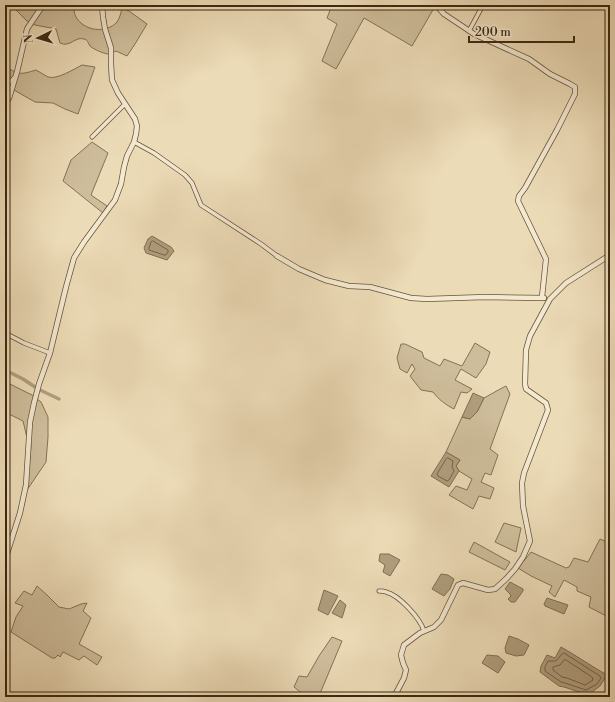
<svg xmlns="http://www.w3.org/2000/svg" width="615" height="702" font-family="'Libre Bodoni',serif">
<rect width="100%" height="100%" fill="#ecdbb7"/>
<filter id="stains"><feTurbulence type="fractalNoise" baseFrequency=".005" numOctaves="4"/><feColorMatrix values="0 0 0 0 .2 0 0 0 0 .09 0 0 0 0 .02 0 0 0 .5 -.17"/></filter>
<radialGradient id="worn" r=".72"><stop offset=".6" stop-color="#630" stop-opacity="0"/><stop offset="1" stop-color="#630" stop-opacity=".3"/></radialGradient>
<g fill="#cebd9b" stroke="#847256">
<path d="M17,5h57c0,4 0,9 2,12 8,14 30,17 41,5 3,-4 4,-10 5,-14l7,3 18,13 -12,20 -8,12 -11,-5c-2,1 -4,2 -6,3 -4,1 -17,-5 -20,-8 -2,-3 -2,-6 -6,-7 -9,-3 -14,9 -24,4l-4,-14 -21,-4 -8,-4 -13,-13z"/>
<polygon points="332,5 454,5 452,9 434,8 412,46 364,18 336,69 322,61 337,24 327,18"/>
<path d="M82,65l13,2 -17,47 -13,-5 -12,-6 -18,-1 -21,-12 -9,12v-35c4,1 6,3 10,5 7,3 14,0 21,-2 4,2 8,5 12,7 9,3 26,-8 34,-12z"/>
<polygon points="92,142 108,153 91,195 107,206 103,213 63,181 71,160"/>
<path d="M475,343l15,9 -4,12 -10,14 -15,-9 -6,11 17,9 -5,4 -6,-1 -7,17c-8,-4 -16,-10 -21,-17l-12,-2 -11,-14 5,-7 -3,-5 -5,9 -7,-4 -3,-11 4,-14h4l17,8 2,6 16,8 4,-7 18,7z"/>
<polygon points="5,383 8,383 32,395 41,402 48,417 48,437 46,462 27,490 31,445 28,442 23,421 7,413 5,416"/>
<polygon points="506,386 510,394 490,449 498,455 491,475 485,473 481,482 494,488 490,499 479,496 473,509 449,495 456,486 467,490 472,479 459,471 456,466 460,460 446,452 462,417 470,419 477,412 484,398 502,388"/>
<polygon points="504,523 521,528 516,552 495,542"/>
<polygon points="600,539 610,543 610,618 589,607 591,597 577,591 577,587 564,580 555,597 549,592 552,586 531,576 518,568 531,552 566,568 569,567 574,558 588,562"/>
<polygon points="474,542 510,562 505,570 469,552"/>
<polygon points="37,586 47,595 59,607 69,609 81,604 87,603 83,611 91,618 79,644 102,657 97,665 84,656 79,660 63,652 60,657 58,655 55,658 52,658 11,632 16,617 23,606 15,603 24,591 32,595"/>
<path d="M332,637l10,4 -23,55c-12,4 -17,-3 -25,-9l5,-11 8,1 12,-21z"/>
</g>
<g fill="#b09e7e" stroke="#816f52">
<polygon points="152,236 171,247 174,251 167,260 146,253 144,248 148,239"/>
<polygon points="473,393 484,398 477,412 470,419 462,417"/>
<polygon points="446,452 460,460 456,466 459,471 449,487 431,476"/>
<polygon points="380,554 389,554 400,560 390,576 383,572 385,565 379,561"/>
<polygon points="441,574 448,575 454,579 450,589 444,596 432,589"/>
<polygon points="510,582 523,589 523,591 515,602 511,602 508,599 511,596 510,594 505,589"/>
<polygon points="324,590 338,596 328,615 318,610"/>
<polygon points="547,598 568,605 564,614 545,606 544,604"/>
<polygon points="340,600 346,605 342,618 332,613"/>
<polygon points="509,636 518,639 529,645 524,655 516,656 506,653 505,648"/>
<path d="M561,647c16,9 30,19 46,28l-7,11 -12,9 -24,-8 -5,-1 -19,-14 1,-6 6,-11 8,3z"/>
<polygon points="487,655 498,656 505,662 498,673 482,663"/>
</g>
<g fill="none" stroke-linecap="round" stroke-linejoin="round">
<g stroke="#766347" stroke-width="1">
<polygon points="153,241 168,250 168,252 166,255 164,255 149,250 149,248 151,242"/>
<polygon points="448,458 453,461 452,467 454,471 449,480 447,481 438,476 437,474 446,459"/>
<polygon points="564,653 600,676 601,678 597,684 586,690 565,683 561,682 545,671 545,667 548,661 556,661 562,654"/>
<polygon points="566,660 592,677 593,680 585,685 567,678 562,677 553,670 553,667 560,665 564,660"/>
</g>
<g stroke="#b09e7e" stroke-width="3.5">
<polyline points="5,370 23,379 35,387"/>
<polyline points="40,390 59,399"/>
</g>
<defs>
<g id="minor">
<polyline points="469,31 483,5"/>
<polyline points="5,84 10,82 15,77"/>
<polyline points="92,137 125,104"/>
<polyline points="134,142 154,153 185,175 192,183 201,205 261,244 277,256"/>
<polyline points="5,333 24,343 50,353"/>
<path d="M379,591c1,0 5,0 7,1 13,3 34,26 38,39"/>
</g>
<g id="tertiary">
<polyline points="436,5 444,14 474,34 529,59 550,74 570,84 575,87 575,94 557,130 525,188 519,196 518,201 546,259 542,297"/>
<polyline points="5,105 9,98 17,72 27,29 43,5"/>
<polyline points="277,256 299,269 325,280 349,286 370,287 411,298 427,299 485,297 544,298"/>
<polyline points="5,560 20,513 26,485 30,422 34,403 39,384 50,353 66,287 74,258 84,242 115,200 121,184 124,167 127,156 134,142 136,134 137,126 135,119 118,93 112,80 111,64 111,48 105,29 103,17 102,5"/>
<polyline points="394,697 404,678 406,670 403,663 401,655 404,645 420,633 434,627 441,620 458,585 463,583 488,590 495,589 506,579 515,569 523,557 530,541 523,506 522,483 524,473 548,410 546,403 526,389 525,384 526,350 530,336 550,299 566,283 610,255"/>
</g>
</defs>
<use href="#minor" stroke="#67553a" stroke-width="5"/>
<use href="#tertiary" stroke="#67553a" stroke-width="6"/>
<use href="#minor" stroke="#f3e8d0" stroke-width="3.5"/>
<use href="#tertiary" stroke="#f3e8d0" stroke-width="4.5"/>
</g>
<rect width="615" height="702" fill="none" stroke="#ecdbb7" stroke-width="20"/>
<rect x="6" y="6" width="603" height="690" fill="none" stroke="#3b2810" stroke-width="2"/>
<rect x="10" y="10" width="595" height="682" fill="none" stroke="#3b2810"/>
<g transform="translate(38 38) rotate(265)" stroke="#f3e8d0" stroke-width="3" paint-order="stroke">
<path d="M0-3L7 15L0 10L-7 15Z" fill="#3b2810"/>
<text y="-6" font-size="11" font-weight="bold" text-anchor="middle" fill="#3b2810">N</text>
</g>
<path d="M469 36v6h105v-6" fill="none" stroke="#3b2810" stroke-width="2"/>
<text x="475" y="36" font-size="12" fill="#3b2810" stroke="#f3e8d0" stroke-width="3" paint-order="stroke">200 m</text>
<rect width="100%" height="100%" filter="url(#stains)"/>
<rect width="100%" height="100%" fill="url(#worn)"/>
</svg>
